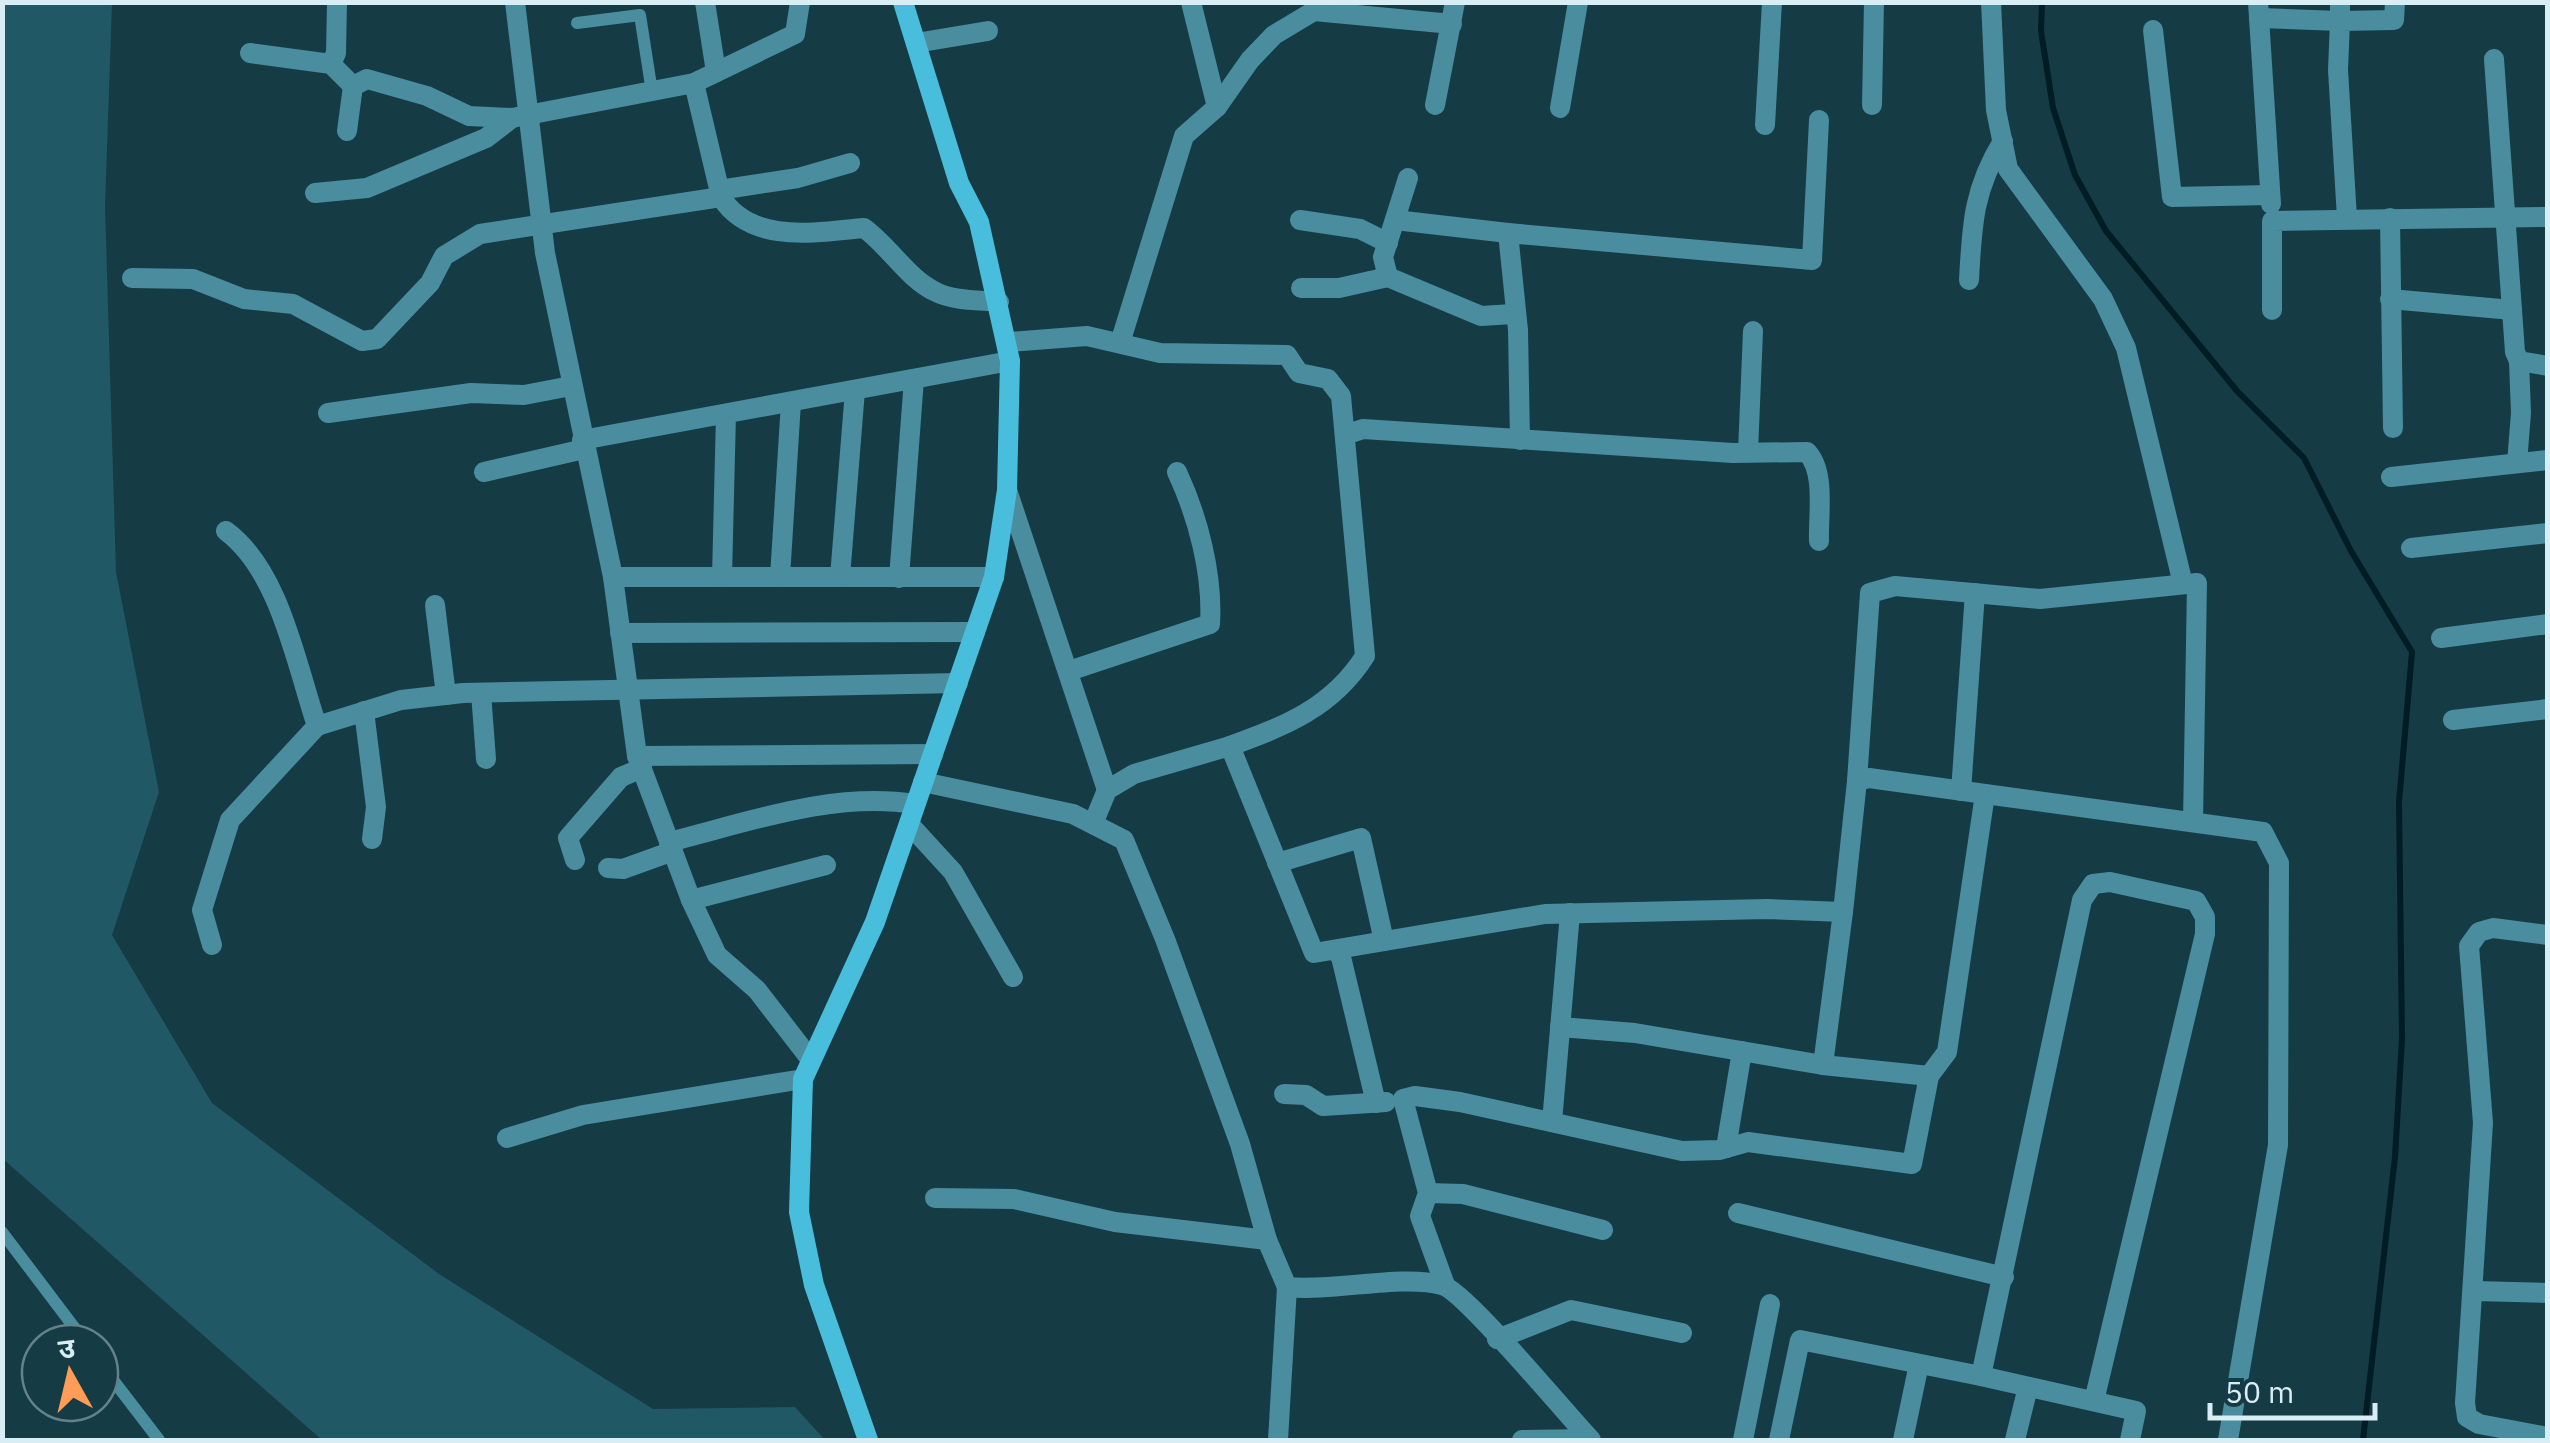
<svg xmlns="http://www.w3.org/2000/svg" width="2550" height="1443" font-family="'IBM Plex Sans','Noto Sans Devanagari',sans-serif">
<rect width="100%" height="100%" fill="#153b45"/>
<polygon fill="#215866" points="3,2 112,3 105,206 116,572 159,792 112,935 212,1103 439,1274 653,1409 795,1407 825,1440 322,1440 3,1159"/>
<g fill="none" stroke-linecap="round" stroke-linejoin="round">
<polyline stroke="#001c25" stroke-width="6" points="2042,2 2041,31 2053,108 2075,175 2106,231 2237,391 2304,458 2351,551 2412,652 2399,802 2402,1039 2395,1157 2363,1440"/>
<g stroke="#498d9f" stroke-width="12">
<polyline points="577,23 640,15 652,92"/>
<polyline points="2,1232 86,1343"/>
<polyline points="100,1363 159,1440"/>
</g>
<g stroke="#498d9f" stroke-width="20">
<polyline points="515,2 545,253 613,577 637,756 691,900 717,955 757,990 811,1060"/>
<polyline points="705,2 716,72"/>
<polyline points="1191,2 1217,107"/>
<polyline points="1991,2 1996,110 2008,169 2103,299 2126,348 2183,584"/>
<polyline points="2258,2 2271,204"/>
<polyline points="1314,11 1452,24"/>
<polyline points="2259,18 2340,21 2340,2"/>
<polyline points="2153,30 2172,197 2270,195"/>
<polyline points="916,43 988,31"/>
<polyline points="250,53 331,64 353,86"/>
<polyline points="2494,59 2515,352 2519,361 2548,366"/>
<polyline points="331,64 336,53 337,2"/>
<polyline points="694,83 721,197"/>
<polyline points="1435,105 1455,2"/>
<polyline points="1872,105 1874,2"/>
<polyline points="1560,108 1578,2"/>
<polyline points="1765,125 1772,2"/>
<polyline points="347,131 353,86 367,79 427,96 469,116 512,118 694,83 795,34 800,2"/>
<polyline points="1408,178 1383,257 1388,277 1481,316 1513,314"/>
<polyline points="719,190 798,178 850,163"/>
<polyline points="315,193 367,188 486,138 512,118"/>
<polyline points="2347,218 2338,70 2340,21 2394,20 2395,2"/>
<polyline points="2390,218 2393,428"/>
<polyline points="1300,220 1360,229 1388,243"/>
<polyline points="1395,220 1508,233"/>
<path d="M132,278l61,1 51,20 49,5 69,37 15,-2 53,-56 14,-27 36,-22 241,-37c30,48 97,35 143,31 26,19 44,51 72,64 17,9 44,8 63,10"/>
<path d="M1969,280c3,-55 4,-90 34,-139"/>
<polyline points="1301,288 1339,288 1388,277"/>
<polyline points="2390,299 2512,310"/>
<polyline points="2272,310 2272,221 2548,217"/>
<path d="M1009,342l78,-6 73,17 127,2 12,18 29,6 13,17 24,260c-33,52 -80,70 -135,90l84,207 231,-39 222,-5 76,3 14,-131 12,-3 116,16"/>
<polyline points="1120,343 1184,136 1217,107 1250,60 1274,35 1314,11 1320,2"/>
<polyline points="328,413 471,393 524,395 571,386"/>
<path d="M1345,435l18,-6 370,24 74,-1c19,20 11,63 12,89"/>
<polyline points="582,440 1010,361"/>
<polyline points="1520,440 1518,330 1508,233 1812,260 1819,120"/>
<polyline points="1748,452 1753,331"/>
<polyline points="2517,463 2521,413 2519,361"/>
<polyline points="484,472 584,449"/>
<polyline points="2391,477 2548,460"/>
<polyline points="1007,490 1107,790"/>
<path d="M226,531c54,40 70,133 91,195"/>
<polyline points="2411,548 2548,533"/>
<polyline points="613,577 994,577"/>
<polyline points="722,577 726,414"/>
<polyline points="780,577 791,402"/>
<polyline points="840,577 855,390"/>
<polyline points="899,578 914,379"/>
<polyline points="435,605 446,695"/>
<polyline points="620,633 975,632"/>
<polyline points="2441,638 2548,624"/>
<path d="M1069,671l141,-47c3,-50 -12,-107 -33,-152"/>
<polyline points="481,693 486,759"/>
<polyline points="364,711 376,807 372,839"/>
<polyline points="2453,720 2548,709"/>
<polyline points="637,756 933,754"/>
<polyline points="1857,781 1870,593 1895,586 2040,599 2197,583 2193,822"/>
<polyline points="1961,791 1975,593"/>
<polyline points="909,824 953,872 1013,977"/>
<polyline points="1093,824 1107,790 1134,774 1230,746"/>
<path d="M669,842c80,-20 164,-51 246,-38"/>
<polyline points="575,860 568,838 621,777 642,768"/>
<polyline points="1277,863 1361,838 1384,941"/>
<polyline points="608,868 623,869 673,851"/>
<polyline points="691,900 826,865"/>
<polyline points="1843,912 1823,1065 1929,1076"/>
<polyline points="2548,935 2493,928 2479,932 2469,946 2483,1123 2465,1403 2467,1417 2479,1424 2548,1437"/>
<polyline points="212,945 202,910 230,820 317,726 401,700 463,693 958,683"/>
<polyline points="1335,950 1341,957 1376,1103"/>
<polyline points="1560,1027 1635,1033 1823,1065"/>
<polyline points="1284,1094 1306,1095 1323,1106 1386,1102"/>
<polyline points="1552,1122 1570,913"/>
<polyline points="507,1138 583,1115 803,1079"/>
<polyline points="1726,1148 1742,1051"/>
<polyline points="1428,1193 1463,1194 1603,1230"/>
<polyline points="935,1198 1014,1199 1115,1222 1267,1240"/>
<polyline points="1738,1213 2004,1277"/>
<polyline points="1445,1285 1420,1216 1428,1193 1403,1099 1415,1096 1460,1102 1682,1151 1720,1150 1748,1142 1912,1164 1929,1076 1947,1052 1985,794 2263,832 2279,863 2278,1145 2228,1440"/>
<polyline points="2475,1291 2548,1293"/>
<polyline points="1497,1339 1571,1310 1682,1333"/>
<polyline points="2094,1401 2205,934 2205,917 2196,901 2110,882 2093,884 2082,900 1981,1376 2136,1411 2130,1440"/>
<polyline points="1278,1440 1287,1287"/>
<polyline points="1522,1440 1589,1439"/>
<polyline points="1743,1440 1770,1304"/>
<polyline points="1779,1440 1800,1340 1981,1376"/>
<polyline points="1903,1440 1919,1364"/>
<polyline points="2015,1440 2028,1387"/>
</g>
<path stroke="#498d9f" stroke-width="20" d="M923,782l150,32 51,26 41,99 75,205 27,96 20,47c47,5 114,-13 155,-2 23,6 124,129 149,155"/>
<polyline stroke="#49bedc" stroke-width="20" points="868,1440 814,1285 799,1212 803,1079 875,922 994,577 1007,490 1010,361 979,222 959,183 903,2"/>
</g>
<rect width="2550" height="1443" fill="none" stroke="#d9eef4" stroke-width="10"/>
<g transform="translate(70 1373) rotate(352)"><circle r="48" fill="#153b45" stroke="#63838b" stroke-width="2.5"/>
<path d="M0-8L18 38L0 25L-18 38Z" fill="#fe9c58"/>
<text y="-15" font-size="28" font-weight="bold" text-anchor="middle" fill="#d9eef4">उ</text>
</g>
<path d="M2210 1403v15h165v-15" fill="none" stroke="#d9eef4" stroke-width="5"/>
<text x="2225" y="1403" font-size="30" fill="#d9eef4" stroke="#153b45" stroke-width="8" paint-order="stroke">50 m</text>
</svg>
